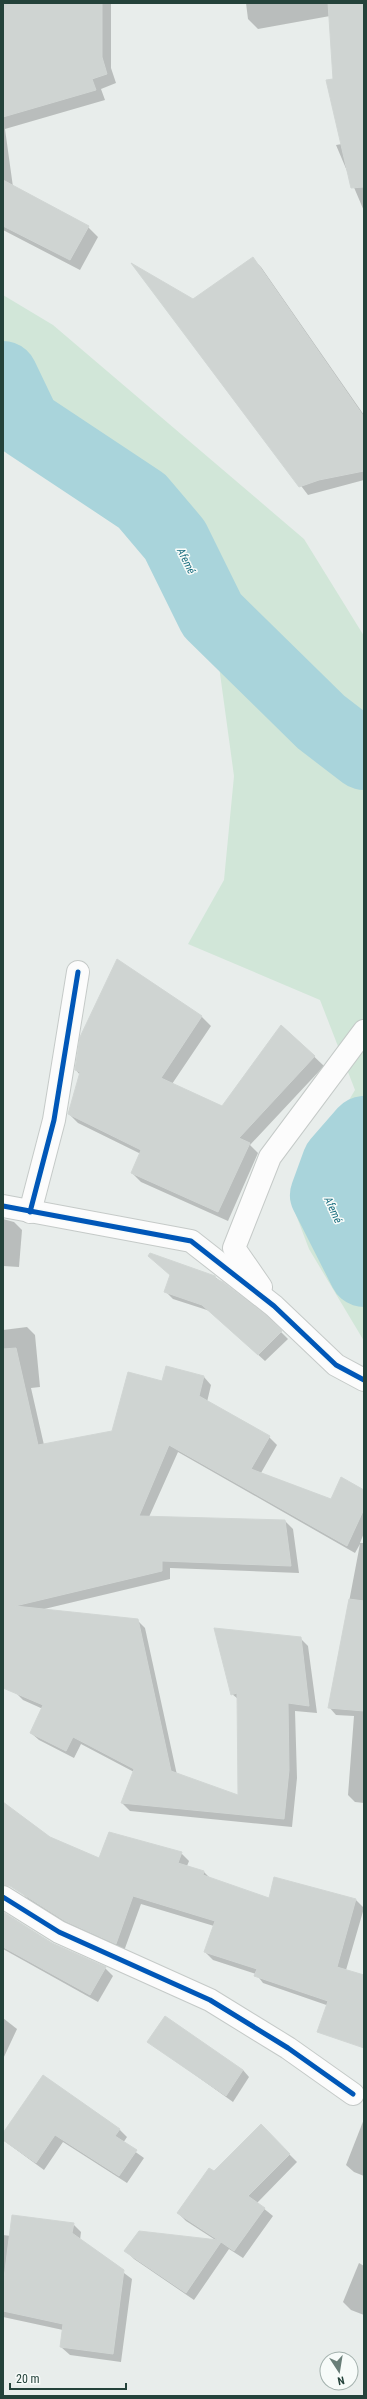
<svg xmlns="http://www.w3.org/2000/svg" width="367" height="2399" font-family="'Roboto Condensed',sans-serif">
<rect width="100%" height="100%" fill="#e8edeb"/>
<polygon fill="#d1e6d8" points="3,295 53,325 304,539 364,636 364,1341 309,1249 290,1199 355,1090 320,1000 188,944 224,880 234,776 212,615 175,540 142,501 26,424 3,376"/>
<g fill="#0003">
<polygon points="3,3 111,3 111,68 116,83 101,89 105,100 5,129 13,187 88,227 98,237 80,270 3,230"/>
<polygon points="246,3 364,3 364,211 336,145 342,144 334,80 330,16 258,29 248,19"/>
<polygon points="253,259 261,267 364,415 364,480 308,495 134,266 193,300"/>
<polygon points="117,961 202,1017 211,1026 172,1084 223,1107 282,1026 324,1066 250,1145 258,1153 228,1221 141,1182 132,1173 141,1154 78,1123 69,1114 80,1075 76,1070"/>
<polygon points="3,1219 14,1222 22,1230 19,1267 3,1266"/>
<polygon points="171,1276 215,1277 265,1316 288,1339 265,1361 210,1311 173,1299 166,1292"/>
<polygon points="27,1327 35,1335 40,1387 31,1388 44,1445 113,1432 162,1382 204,1377 211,1385 207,1402 269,1437 277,1445 261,1473 332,1500 364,1491 364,1533 360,1543 364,1543 364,1803 355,1802 348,1795 354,1716 336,1715 329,1707 360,1544 355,1553 178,1452 149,1517 285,1521 293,1529 299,1573 170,1568 170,1579 40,1610 137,1620 145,1628 177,1775 239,1796 238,1699 232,1694 300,1638 308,1646 317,1713 295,1711 297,1778 292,1827 130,1811 122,1803 134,1772 81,1744 74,1758 39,1740 31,1733 43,1709 23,1700 15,1692 3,1613 3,1330"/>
<polygon points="3,1803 49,1837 100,1860 181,1853 189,1861 187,1866 204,1872 211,1879 269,1899 356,1900 364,1908 335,2008 263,1983 256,1974 213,1960 205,1952 214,1926 141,1904 124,1951 74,1929 29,1900 3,1874"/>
<polygon points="3,1924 105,1968 113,1976 98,2002 3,1949"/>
<polygon points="3,2018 17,2029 3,2059"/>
<polygon points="149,2042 243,2070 249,2077 233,2102"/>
<polygon points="364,2119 364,2176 354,2172 346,2165"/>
<polygon points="261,2126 297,2162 257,2203 273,2216 243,2258 229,2249 194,2300 134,2259 126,2251 217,2241 186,2221 178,2213"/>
<polygon points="120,2130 127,2137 123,2143 144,2158 127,2183 63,2142 44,2170 3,2140 3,2134"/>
<polygon points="73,2224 81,2232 80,2240 132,2279 121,2362 70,2355 61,2347 63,2330 3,2317 3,2235 11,2236"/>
<polygon points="359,2263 364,2266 364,2315 351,2310 343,2302"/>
</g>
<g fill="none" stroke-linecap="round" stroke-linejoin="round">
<g stroke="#a9d4db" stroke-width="70">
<polyline points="3,376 26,424 142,501 175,540 212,615 321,722 364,755"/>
<polyline points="364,1131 337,1162 325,1195 364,1272"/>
</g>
</g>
<g fill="#cfd4d2" stroke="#d1d6d4">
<polygon points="3,3 102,3 102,57 107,74 92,79 96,90 3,117"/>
<polygon points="328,3 364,3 364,187 351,188 326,80 333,79"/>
<polygon points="3,180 89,226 70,260 3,226"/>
<polygon points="253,257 364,417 364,471 319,480 299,487 131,263 193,299"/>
<polygon points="117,959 202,1016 161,1078 222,1106 281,1025 315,1056 239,1138 250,1143 218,1212 131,1173 141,1150 68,1114 80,1072 75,1070 80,1037"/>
<polygon points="150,1253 215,1276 216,1279 223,1282 266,1315 282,1331 258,1355 202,1305 164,1292 170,1275 148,1256"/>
<polygon points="16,1348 38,1445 112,1431 128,1372 162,1381 166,1366 204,1376 199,1396 270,1436 251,1469 331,1499 341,1477 364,1490 364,1509 347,1546 169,1445 139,1516 285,1520 291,1566 162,1561 162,1571 15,1606 138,1619 171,1771 238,1795 237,1693 231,1695 214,1628 301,1637 309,1706 288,1703 289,1770 284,1819 121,1803 134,1769 73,1737 66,1751 30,1733 43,1705 3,1688 3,1349"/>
<polygon points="349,1599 364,1601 364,1711 328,1708"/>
<polygon points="3,1802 50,1837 99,1858 109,1832 182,1852 178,1863 204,1871 203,1875 269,1898 274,1877 356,1899 337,1967 364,1975 364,2048 317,2032 328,2001 254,1976 257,1969 204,1952 215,1921 133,1896 116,1944 65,1921 10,1886 3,1885"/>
<polygon points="3,1912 52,1943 106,1967 90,1995 3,1947"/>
<polygon points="165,2016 243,2070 226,2096 147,2042"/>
<polygon points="43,2075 120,2129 115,2136 137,2150 119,2176 55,2135 36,2163 3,2140 3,2133"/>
<polygon points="261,2124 290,2154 248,2196 265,2208 234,2251 221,2242 186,2293 124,2251 139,2231 218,2240 177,2213 209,2168 214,2171"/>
<polygon points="12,2215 74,2223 72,2233 124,2270 113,2354 60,2347 63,2324 3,2311 3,2286"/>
</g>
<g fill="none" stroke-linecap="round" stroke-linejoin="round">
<defs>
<g id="street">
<polyline points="3,1206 191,1241 274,1306 336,1365 364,1380"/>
<polyline points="30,1212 54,1120 78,972"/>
<polyline points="261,1287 234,1248 270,1157 364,1031"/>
<polyline points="3,1897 59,1932 210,2000 288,2048 353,2094"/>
</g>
</defs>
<use href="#street" stroke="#c5cac8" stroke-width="24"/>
<use href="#street" stroke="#fcfcfc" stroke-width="22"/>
<defs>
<g id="cycleway">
<polyline points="3,1206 191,1241 274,1306 336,1365 364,1380"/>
<polyline points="30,1212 54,1120 78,972"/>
<polyline points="3,1897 59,1932 210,2000 288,2048 353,2094"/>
</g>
</defs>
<use href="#cycleway" stroke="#f7fbf9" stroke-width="8"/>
<use href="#cycleway" stroke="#0057b8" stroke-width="5"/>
</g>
<g text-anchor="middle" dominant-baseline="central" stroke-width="3" stroke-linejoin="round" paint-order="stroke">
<g font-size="11" font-style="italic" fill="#1c6f80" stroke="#f7fbf9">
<text transform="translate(186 561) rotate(64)">Afemé</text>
<text transform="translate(333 1210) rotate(65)">Afemé</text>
</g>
</g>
<rect width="367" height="2399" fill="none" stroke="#24423a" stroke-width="8"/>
<g transform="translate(339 2371) rotate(168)"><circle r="19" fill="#f7fbf9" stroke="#a3b1ad"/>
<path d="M0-3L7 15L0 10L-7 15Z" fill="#697e78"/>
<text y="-6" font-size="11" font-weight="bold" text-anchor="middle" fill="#24423a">N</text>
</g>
<path d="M10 2383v6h116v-6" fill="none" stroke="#24423a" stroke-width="2"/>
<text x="16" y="2383" font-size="12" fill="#24423a" stroke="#f7fbf9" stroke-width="3" paint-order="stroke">20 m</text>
</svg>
